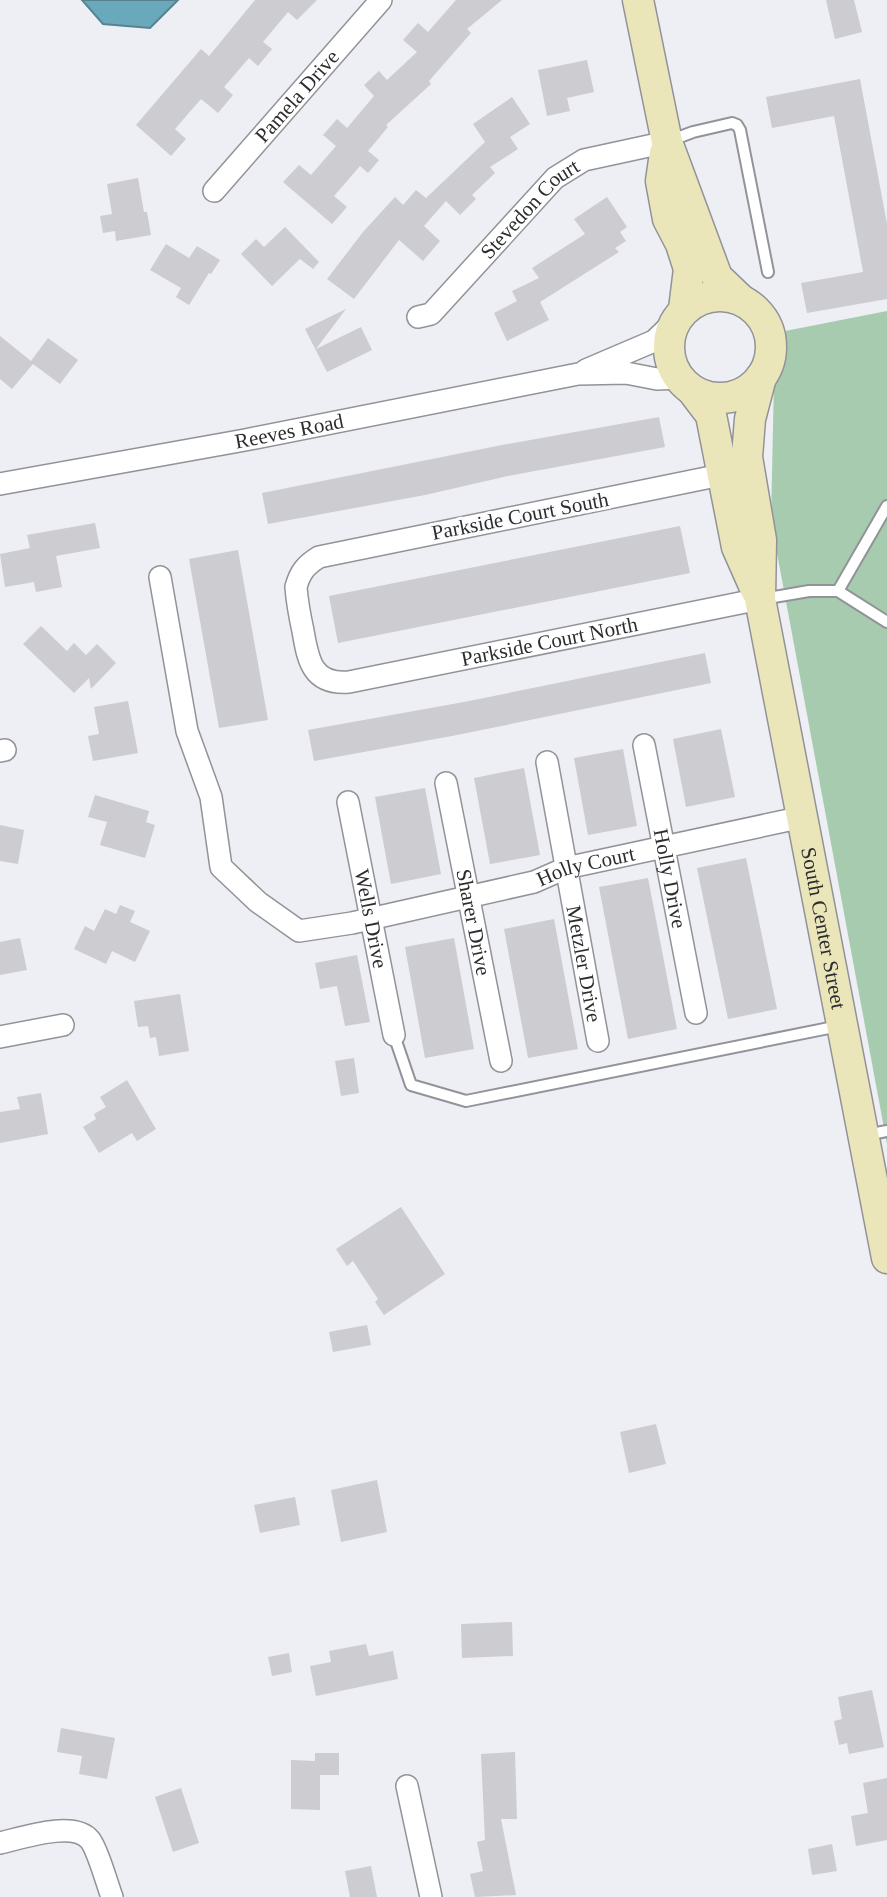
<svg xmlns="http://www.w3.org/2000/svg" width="887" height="1897" font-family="Georgia,serif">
<rect width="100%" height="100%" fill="#edeff5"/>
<polygon fill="#a7cbae" points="887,311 887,1144 771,521 775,333"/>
<polygon fill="#6aa8bb" stroke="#578391" stroke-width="2" points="82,0 178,0 150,28 103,24"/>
<g fill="#ccccd1">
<polygon points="255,0 317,0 297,20 288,12 263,42 272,49 258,66 249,58 224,87 233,95 218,113 201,99 175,129 186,139 171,156 136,125 201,49 209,56"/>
<polygon points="456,0 502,0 467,29 471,33 429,81 431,84 386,125 388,127 368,151 379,160 368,173 360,166 334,196 347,207 332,224 283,182 299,165 311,175 336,146 323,135 337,119 347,128 374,96 364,85 379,71 387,80 417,52 403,40 418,23 428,32"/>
<polygon points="826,0 854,0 862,32 835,39"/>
<polygon points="587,60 594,92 567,98 570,111 547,116 538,70"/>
<polygon points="860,79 887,224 887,299 807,313 801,283 863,272 834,116 772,128 766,97"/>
<polygon points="512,97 530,124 510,137 518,149 490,167 495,173 472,195 476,199 460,215 446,201 424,226 440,241 423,261 399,240 354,299 327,279 363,232 395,197 403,205 416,190 426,198 485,142 473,124"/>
<polygon points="138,178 144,212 147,212 151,235 116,241 115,231 103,233 100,216 112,214 107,184"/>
<polygon points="607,197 627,227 620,232 626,241 615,248 619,252 540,302 549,320 507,341 494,313 517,301 512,291 539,278 532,268 585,234 574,219"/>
<polygon points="285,227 319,262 313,269 300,259 272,286 241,254 256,239 264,247"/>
<polygon points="166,244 189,258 197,246 220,260 211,274 209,273 189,305 176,297 181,288 150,270"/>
<polygon points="346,309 316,349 361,327 372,350 327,372 305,329"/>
<polygon points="0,336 31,361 48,338 78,360 60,384 33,364 12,389 0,379"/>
<polygon points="659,417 665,447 508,476 425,495 268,524 262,493 502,445"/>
<polygon points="95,523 100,548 56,556 62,587 36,592 34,582 5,587 0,554 30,548 27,535"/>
<polygon points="680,526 690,573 338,643 329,596"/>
<polygon points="238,550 268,720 219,728 189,559"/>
<polygon points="41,626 67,651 74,643 86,655 97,644 116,663 91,689 89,678 74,693 23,644"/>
<polygon points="705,653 711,683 452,736 314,761 308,730 464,702"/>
<polygon points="128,701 138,753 93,761 88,736 99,734 94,707"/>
<polygon points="721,729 735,797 686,807 673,739"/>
<polygon points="623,749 637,826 588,835 574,758"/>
<polygon points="524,768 540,855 490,864 474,778"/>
<polygon points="425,788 441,874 391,884 375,797"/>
<polygon points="95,795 149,811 146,822 155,825 145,858 100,845 107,822 88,817"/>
<polygon points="0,825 24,830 18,864 0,861"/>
<polygon points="746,858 777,1009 728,1019 697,868"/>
<polygon points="648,878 677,1029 628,1039 599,887"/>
<polygon points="120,905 135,911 130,922 150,931 135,962 112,951 106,964 74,949 85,926 94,931 105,909 116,914"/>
<polygon points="554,919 578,1049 528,1058 504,929"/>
<polygon points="20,938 27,970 0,975 0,942"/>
<polygon points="454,938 474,1049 425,1058 405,947"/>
<polygon points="357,955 370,1022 345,1026 337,986 320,989 315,963"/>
<polygon points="180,994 189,1051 159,1056 156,1037 150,1038 148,1026 138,1027 134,1001"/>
<polygon points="354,1058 359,1093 341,1096 335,1061"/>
<polygon points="127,1080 156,1129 137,1141 132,1133 99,1153 83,1127 96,1119 94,1114 106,1107 100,1097"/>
<polygon points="41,1093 48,1134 0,1143 0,1112 20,1109 17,1097"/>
<polygon points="401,1207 445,1274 384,1315 375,1302 378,1299 353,1261 347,1266 336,1249"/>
<polygon points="367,1325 371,1345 333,1352 329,1332"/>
<polygon points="656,1424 666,1464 629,1473 620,1432"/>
<polygon points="377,1480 387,1532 341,1542 331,1490"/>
<polygon points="295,1497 300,1525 260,1533 254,1505"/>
<polygon points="512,1622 513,1656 462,1658 461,1624"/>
<polygon points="366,1644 369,1656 393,1651 398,1679 316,1696 310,1666 331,1662 329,1651"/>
<polygon points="289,1653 292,1672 272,1676 268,1657"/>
<polygon points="872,1690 884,1747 849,1754 847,1743 839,1745 834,1721 842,1719 838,1697"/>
<polygon points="61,1728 115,1738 107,1779 79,1774 82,1756 57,1752"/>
<polygon points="515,1752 517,1819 501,1819 516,1895 475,1897 470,1874 483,1871 477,1842 485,1840 481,1754"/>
<polygon points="315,1753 339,1753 339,1775 320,1775 320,1810 291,1809 291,1760 315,1761"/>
<polygon points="887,1778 887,1840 856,1846 851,1816 868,1813 863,1783"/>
<polygon points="181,1788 199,1843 173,1852 155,1797"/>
<polygon points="832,1844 837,1871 812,1875 808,1849"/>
<polygon points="371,1866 377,1897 350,1897 345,1871"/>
</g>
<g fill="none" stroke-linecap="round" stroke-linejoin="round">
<defs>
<g id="lane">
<polyline points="669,141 693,132 732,123 737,125 740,130 768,272"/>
<polyline points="838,591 887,506"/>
<polyline points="762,599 809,591 838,591 887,622"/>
<polyline points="394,1035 411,1085 466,1101 839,1026"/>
<polyline points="866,1135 887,1131"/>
</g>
<g id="street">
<path id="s1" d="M214,191l167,-191"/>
<path id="s2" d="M418,317l13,-3 124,-136 29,-18 83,-18"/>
<polyline points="586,370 654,341 675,321"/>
<path id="s3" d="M721,475l-402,82c-13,8 -19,15 -23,30 1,15 4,30 7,44 5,29 9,54 46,51l411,-83"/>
<path id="s4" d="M0,484l245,-44 333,-66 48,-1 31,6 22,-1"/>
<path id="s5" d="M160,577l27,154 24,66 10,70 37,35 41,29 53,-8 182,-41 32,-14 237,-51"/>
<path id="s6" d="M644,745l52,268"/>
<polyline points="0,751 5,750"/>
<path id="s7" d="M547,762l51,279"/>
<path id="s8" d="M446,783l55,278"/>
<path id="s9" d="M348,802l46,233"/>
<polyline points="0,1037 63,1025"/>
<polyline points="407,1786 431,1897"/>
<path d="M0,1843c22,-5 74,-23 90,-3 8,10 17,44 22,57"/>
</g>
<g id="secondary">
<polyline points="638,0 667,142 717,277 741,300"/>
<polyline points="665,153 661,181 668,219 681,244 689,269 684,309"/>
<circle cx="720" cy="347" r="51"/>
<path id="s10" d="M761,377l-11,42 -3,38 14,83 -1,59 127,659"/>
<polyline points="692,390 711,415 737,547 756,590"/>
</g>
</defs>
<use href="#lane" stroke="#919398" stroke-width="14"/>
<use href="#street" stroke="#919398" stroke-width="24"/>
<use href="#secondary" stroke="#919398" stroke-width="33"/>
<use href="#lane" stroke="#fff" stroke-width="10"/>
<use href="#street" stroke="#fff" stroke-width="21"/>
<use href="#secondary" stroke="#ebe6ba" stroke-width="30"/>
</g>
<g text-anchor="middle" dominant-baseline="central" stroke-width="6" stroke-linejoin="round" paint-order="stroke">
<g font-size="21" fill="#2c2d2f" stroke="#fcfcff">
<text stroke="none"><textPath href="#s1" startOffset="126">Pamela Drive</textPath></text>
<text stroke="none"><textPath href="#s2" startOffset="158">Stevedon Court</textPath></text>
<text stroke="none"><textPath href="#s4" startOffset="294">Reeves Road</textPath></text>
<text transform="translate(520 516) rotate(-11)">Parkside Court South</text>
<text stroke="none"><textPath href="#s3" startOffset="777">Parkside Court North</textPath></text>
<text stroke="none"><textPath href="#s5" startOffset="693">Holly Court</textPath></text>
<text stroke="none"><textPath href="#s6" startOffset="136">Holly Drive</textPath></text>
<text stroke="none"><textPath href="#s9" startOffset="119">Wells Drive</textPath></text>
<text stroke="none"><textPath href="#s8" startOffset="142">Sharer Drive</textPath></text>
<text stroke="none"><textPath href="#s10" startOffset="560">South Center Street</textPath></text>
<text stroke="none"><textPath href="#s7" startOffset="205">Metzler Drive</textPath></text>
</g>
</g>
</svg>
